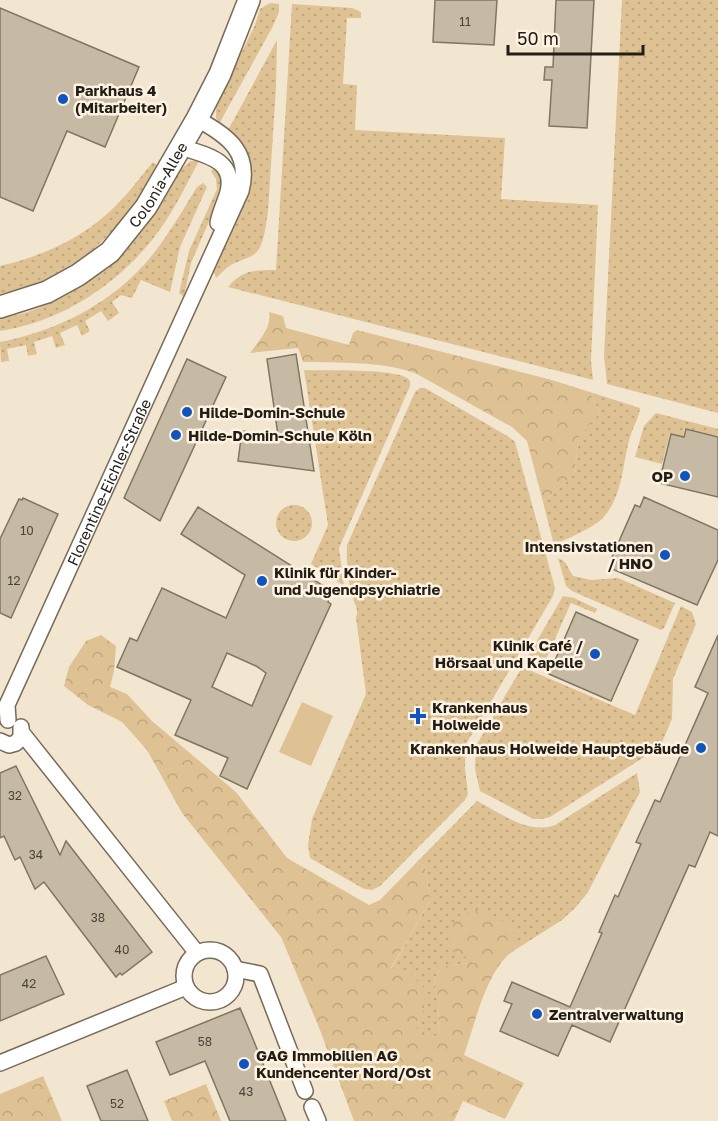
<svg xmlns="http://www.w3.org/2000/svg" width="718" height="1121" font-family="'Golos Text',sans-serif">
<defs>
<pattern id="grass-dots" width="8" height="8" patternUnits="userSpaceOnUse" patternTransform="scale(1.5)"><rect width="8" height="8" fill="#dec293"/><path d="M2 2h.1M6 6h.1" fill="none" stroke="#bea67e" stroke-width="1.8" stroke-linecap="round"/></pattern>
<pattern id="forest-crowns" width="20" height="18" patternUnits="userSpaceOnUse" patternTransform="scale(1.5)"><rect width="20" height="18" fill="#dec293"/><path d="M2 6a3 3 0 1 1 6 0M12 15a3 3 0 1 1 6 0" fill="none" stroke="#bea67e"/></pattern>
</defs>
<rect width="100%" height="100%" fill="#f3e6d0"/>
<g fill="url(#grass-dots)">
<polygon points="622,0 718,0 718,413 607,384 604,356"/>
<polygon points="270,3 279,4 279,12 272,28 219,124 216,118 216,105 255,25 260,9"/>
<path d="M292,4l60,4 9,4v6h-14l-4,66 14,1 -2,45 150,8 -4,61 97,6 -7,156 2,19 -365,-93c14,-17 27,-17 48,-17z"/>
<path d="M277,40l-1,47 -8,125c-2,11 -3,27 -9,37 -6,9 -16,10 -24,14 -8,3 -13,10 -19,15l-3,-9c11,-25 46,-87 36,-112 -4,-10 -13,-18 -22,-25z"/>
<path d="M191,161h8c-11,20 -21,42 -34,61 -36,55 -98,99 -165,109v-13c56,-6 122,-55 152,-101 13,-19 20,-43 39,-56z"/>
<path d="M153,162l5,4c-38,65 -80,113 -158,128v-28c39,-9 77,-25 107,-52 17,-15 31,-34 46,-52z"/>
<polygon points="215,167 222,178 223,189 191,263 184,297 179,293 189,251 217,189 216,179 211,171"/>
<path d="M203,183l4,4 -27,60 -10,45 -29,-12 -9,18 -11,-3 -9,7 7,11 -11,8 -7,-10 -16,10 5,10 -8,5 -5,-11 -17,8 5,12 -9,3 -4,-12 -18,6 3,12 -9,2 -2,-11 -19,4 2,12 -8,1 -1,-20c48,-9 96,-31 132,-65 27,-25 46,-59 65,-90z"/>
<path d="M304,370c20,1 88,-2 103,8 4,3 3,4 3,8l-71,162 5,38 -33,-22 17,-39z"/>
<path d="M420,388h5l84,49 6,5 40,146 -2,8 -87,148 -1,24 3,26 -3,6 -85,86 -8,4 -8,-1 -54,-31 -2,-13 4,-26 54,-125 -10,-77c3,-8 -1,-11 -3,-19 -5,-16 -7,-36 -6,-53l68,-153z"/>
<path d="M590,392l50,16c-1,10 -6,17 -9,26 -9,28 -7,61 -28,84 -8,9 -37,21 -49,27l-11,-43 31,-28 5,-38 21,-23z"/>
<polygon points="656,413 718,429 718,436 685,428 683,436 670,433 662,464 635,457 644,426"/>
<circle cx="294" cy="523" r="18"/>
<polygon points="558,558 565,562 573,576 591,580 618,578 675,603 664,628 661,630 572,591 566,586"/>
<polygon points="563,596 574,598 597,609 595,613 571,603 542,668 539,669 524,663"/>
<polygon points="681,606 692,612 696,624 673,679 672,719 660,747 550,817 542,819 533,819 480,791 475,769 476,746 522,667 635,715"/>
<path d="M637,773l3,19 -52,100 -12,15 -14,13 -47,30 1,-14 -11,-13 -25,39 -38,4 -8,15 5,22 -1,34 -26,-10 -21,-58 39,-68 -5,-35 -8,-4 60,-61c24,12 51,34 78,24z"/>
</g>
<g fill="url(#forest-crowns)">
<path d="M269,312l14,4 3,12 63,17 4,-12 4,-3 195,50 38,12 10,21 -21,23 -5,38 -31,28 -16,-61 -15,-14 -97,-54c-36,-12 -75,-10 -112,-11l-5,-14 -48,5c9,-13 22,-25 19,-41z"/>
<path d="M101,635l15,11 -2,25 -4,16 17,7 25,27 84,71 51,66 82,47 11,-5 37,-38 8,4 5,35 -39,67 17,3 16,17v22l-11,17 25,10 1,-34 -5,-22 8,-15 36,-4 -25,-10 -3,-18 6,-17 26,-9 23,15 12,14 -2,13c-28,17 -40,74 -51,105l60,28 -19,36 -42,-18 -9,20h-100l-34,-91 -39,-93 -99,-124 -35,-63 -25,-28 -34,-17 -24,-19 5,-19 17,-26z"/>
<polygon points="43,1076 62,1121 0,1121 0,1094"/>
<polygon points="206,1084 221,1121 172,1121 164,1101"/>
</g>
<polygon fill="#dec293" points="302,702 333,716 311,766 279,752"/>
<g fill="#c7baa5" stroke="#817562" stroke-width="1.5" fill-rule="evenodd">
<polygon points="435,0 497,0 494,45 433,42"/>
<polygon points="556,0 594,0 587,128 549,126 552,80 544,80 545,67 553,67"/>
<polygon points="0,8 139,67 105,147 67,131 33,211 0,197"/>
<polygon points="296,354 314,471 238,461 242,431 278,435 267,359"/>
<polygon points="187,359 226,377 160,521 124,498"/>
<polygon points="686,429 718,437 718,497 659,483 671,434 684,437"/>
<polygon points="644,497 718,530 718,560 697,605 612,569 617,560 612,557 635,505 640,507"/>
<polygon points="23,498 58,514 11,618 0,613 0,539 19,499 22,500"/>
<path d="M198,507l132,83 -2,12 3,2 -84,185 -27,-13 8,-18 -53,-23 16,-35 -74,-33 13,-29 7,3 25,-53 64,30 19,-43 -64,-41zM227,653l29,13 10,7 -14,33 -40,-19z"/>
<polygon points="576,612 638,640 611,701 549,674"/>
<polygon points="718,635 718,836 710,832 695,867 689,865 610,1042 572,1025 558,1056 500,1031 512,1004 504,1001 512,982 570,1007 602,933 599,932 615,895 618,897 641,844 636,842 655,800 660,802 708,693 695,687"/>
<polygon points="16,766 60,855 66,841 152,952 122,975 120,973 116,977 44,882 35,889 20,857 15,860 4,836 0,838 0,773"/>
<polygon points="46,956 64,994 0,1021 0,975"/>
<polygon points="240,1008 253,1039 286,1121 230,1121 205,1061 170,1075 156,1042"/>
<polygon points="127,1070 148,1121 101,1121 87,1086"/>
</g>
<g fill="none" stroke-linecap="round" stroke-linejoin="round">
<defs>
<g id="minor">
<path d="M181,147c23,8 55,12 47,45 -3,11 -8,20 -10,31"/>
<path id="s1" d="M8,720l-1,-15 234,-514c10,-38 -12,-55 -44,-72"/>
<polyline points="22,733 197,953"/>
<polyline points="0,741 9,745 16,743 21,737 21,727"/>
<circle cx="210" cy="976" r="26"/>
<polyline points="235,969 260,974 305,1091"/>
<polyline points="0,1063 186,987"/>
<polyline points="312,1107 318,1121"/>
</g>
<g id="secondary">
<path id="s2" d="M0,307l47,-15 31,-17 32,-23 36,-45 51,-88 23,-45 29,-74"/>
</g>
</defs>
<use href="#minor" stroke="#766b58" stroke-width="18"/>
<use href="#secondary" stroke="#766b58" stroke-width="24"/>
<use href="#minor" stroke="#fff" stroke-width="15"/>
<use href="#secondary" stroke="#fff" stroke-width="21"/>
</g>
<g fill="#1054be" stroke="#fef3e2" stroke-width="2">
<circle cx="63" cy="99" r="6"/>
<circle cx="187" cy="412" r="6"/>
<circle cx="176" cy="435" r="6"/>
<circle cx="685" cy="476" r="6"/>
<circle cx="665" cy="555" r="6"/>
<circle cx="262" cy="581" r="6"/>
<circle cx="595" cy="654" r="6"/>
<path d="M415 707h6v6h6v6h-6v6h-6v-6h-6v-6h6z"/>
<circle cx="701" cy="748" r="6"/>
<circle cx="537" cy="1014" r="6"/>
<circle cx="244" cy="1064" r="6"/>
</g>
<g text-anchor="middle" dominant-baseline="central" stroke-width="5" stroke-linejoin="round" paint-order="stroke">
<g font-size="12" fill="#4b4439">
<text x="465" y="21">11</text>
<text x="27" y="530">10</text>
<text x="14" y="580">12</text>
<text x="15" y="795">32</text>
<text x="36" y="854">34</text>
<text x="98" y="917">38</text>
<text x="122" y="949">40</text>
<text x="29" y="983">42</text>
<text x="205" y="1041">58</text>
<text x="246" y="1091">43</text>
<text x="117" y="1103">52</text>
</g>
<g font-size="15" font-weight="bold" fill="#221d15" stroke="#fef3e2" text-anchor="start">
<text x="75" y="90">Parkhaus 4<tspan x="75" dy="17">(Mitarbeiter)</tspan></text>
<text x="199" y="412">Hilde-Domin-Schule</text>
<text x="188" y="435">Hilde-Domin-Schule Köln</text>
<text x="673" y="476" text-anchor="end">OP</text>
<text x="653" y="546" text-anchor="end">Intensivstationen<tspan x="653" dy="17">/ HNO</tspan></text>
<text x="274" y="572">Klinik für Kinder-<tspan x="274" dy="17">und Jugendpsychiatrie</tspan></text>
<text x="583" y="645" text-anchor="end">Klinik Café /<tspan x="583" dy="17">Hörsaal und Kapelle</tspan></text>
<text x="432" y="707">Krankenhaus<tspan x="432" dy="17">Holweide</tspan></text>
<text x="689" y="748" text-anchor="end">Krankenhaus Holweide Hauptgebäude</text>
<text x="549" y="1014">Zentralverwaltung</text>
<text x="256" y="1055">GAG Immobilien AG<tspan x="256" dy="17">Kundencenter Nord/Ost</tspan></text>
</g>
<g font-size="15" fill="#221d15" stroke="#fef3e2">
<text stroke="none"><textPath href="#s2" startOffset="207">Colonia-Allee</textPath></text>
<text stroke="none"><textPath href="#s1" startOffset="260">Florentine-Eichler-Straße</textPath></text>
</g>
</g>
<path d="M508 45v9h135v-9" fill="none" stroke="#221d15" stroke-width="3"/>
<text x="517" y="45" font-size="18" fill="#221d15" stroke="#fef3e2" stroke-width="4.5" paint-order="stroke">50 m</text>
</svg>
